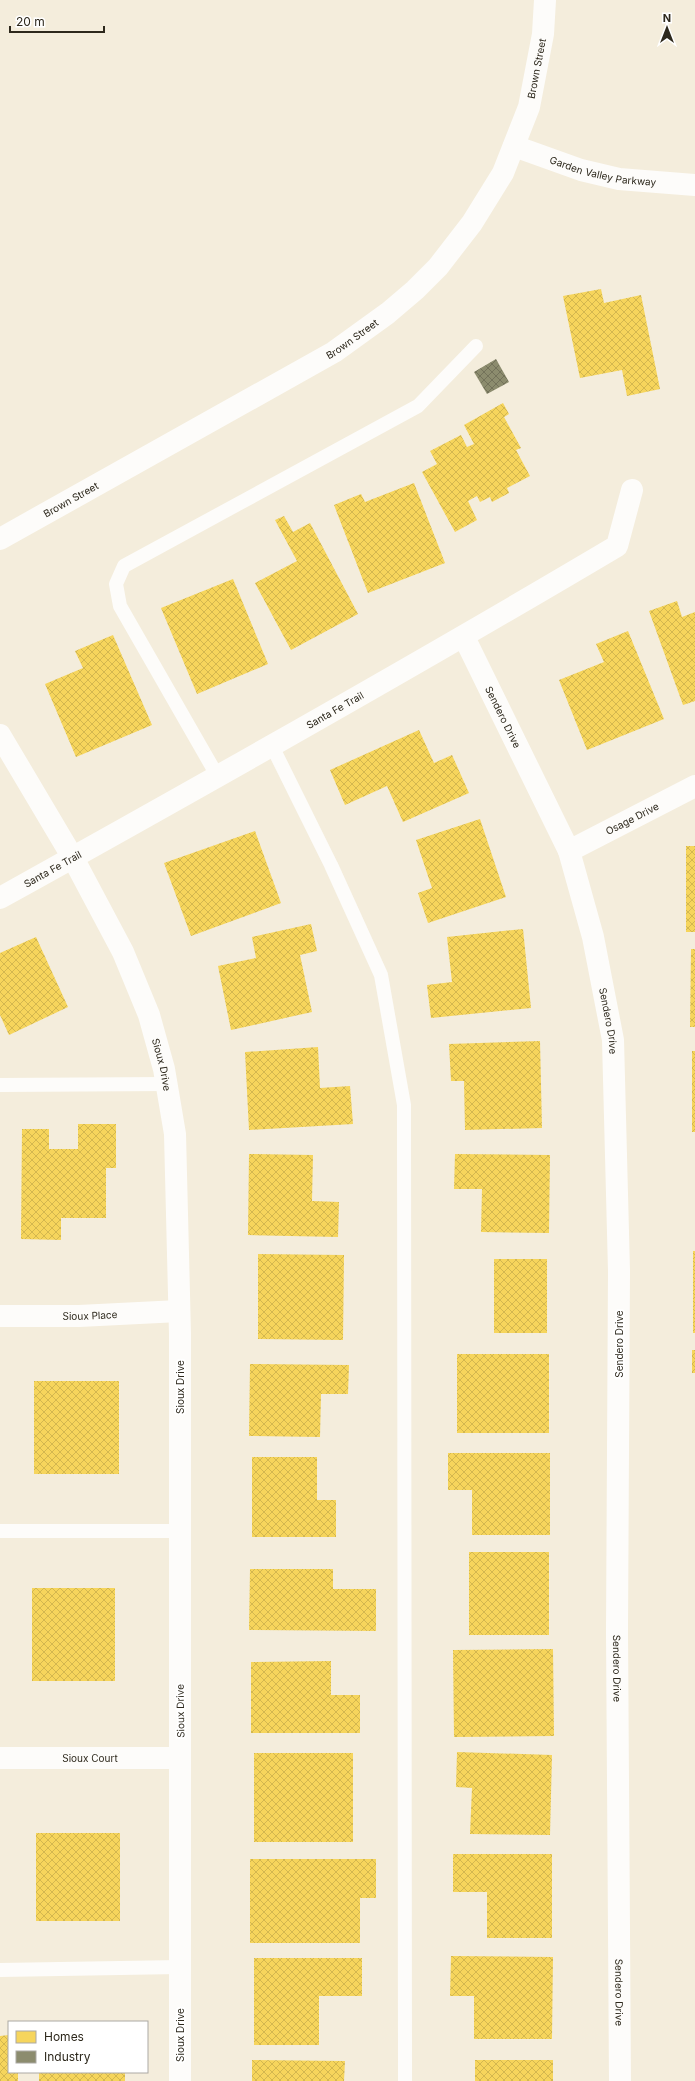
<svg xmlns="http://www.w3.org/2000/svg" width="695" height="2081" font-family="Inter,sans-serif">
<defs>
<pattern id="homes-cross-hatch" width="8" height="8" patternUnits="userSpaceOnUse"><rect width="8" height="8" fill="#f6d55c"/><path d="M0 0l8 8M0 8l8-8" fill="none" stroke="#d3b74f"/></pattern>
<pattern id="industry-cross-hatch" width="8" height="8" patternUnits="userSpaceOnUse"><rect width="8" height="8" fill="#8c8c6e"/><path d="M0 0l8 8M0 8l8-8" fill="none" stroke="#73725a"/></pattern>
</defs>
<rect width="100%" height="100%" fill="#f4eddc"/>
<g fill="url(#homes-cross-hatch)">
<polygon points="601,289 604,303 641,295 660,389 627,396 622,370 580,378 563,296"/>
<polygon points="503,403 509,414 504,417 521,448 516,450 530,476 507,488 509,493 492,502 490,497 480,502 477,496 468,501 477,520 455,532 422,472 437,464 430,451 461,435 467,447 474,444 464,425"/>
<polygon points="414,483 445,563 368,593 334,505 361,494 365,502"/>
<polygon points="284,516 293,532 310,523 358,614 291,650 255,583 297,561 275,520"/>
<polygon points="233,579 268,664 197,694 161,608"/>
<polygon points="677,601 682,617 695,612 695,701 683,705 649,611"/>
<polygon points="628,631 664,719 587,750 559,680 604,662 596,644"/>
<polygon points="113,635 152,725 76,757 45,684 83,668 75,651"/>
<polygon points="419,730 434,763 452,755 469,793 403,822 387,786 345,805 330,770"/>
<polygon points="480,819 506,897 428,923 418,893 432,888 416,840"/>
<polygon points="255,831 281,903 191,936 164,863"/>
<rect x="686" y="846" width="9" height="86"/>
<polygon points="311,924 317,951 300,955 312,1012 231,1030 218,966 256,958 252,937"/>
<polygon points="523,929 531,1008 431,1018 427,985 452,982 447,937"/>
<polygon points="36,937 68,1007 9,1035 0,1015 0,953"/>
<polygon points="691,949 695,949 695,1027 690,1027"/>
<polygon points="540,1041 542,1128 465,1130 464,1081 451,1081 449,1044"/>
<polygon points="318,1047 320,1088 350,1086 353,1124 249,1130 245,1052"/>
<rect x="692" y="1051" width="3" height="81"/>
<polygon points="78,1124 116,1124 116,1168 106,1168 106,1218 61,1218 61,1240 21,1239 22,1129 49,1129 49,1149 78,1149"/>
<polygon points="249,1154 313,1155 312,1201 339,1202 338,1237 248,1235"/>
<polygon points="455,1154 550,1155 549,1233 481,1232 482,1189 454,1189"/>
<rect x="693" y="1251" width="2" height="82"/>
<polygon points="258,1254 344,1255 343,1340 258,1339"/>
<rect x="494" y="1259" width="53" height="74"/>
<rect x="692" y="1350" width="3" height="23"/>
<rect x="457" y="1354" width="92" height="79"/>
<polygon points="250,1364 349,1365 348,1394 321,1394 320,1437 249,1436"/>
<rect x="34" y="1381" width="85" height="93"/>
<polygon points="448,1453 550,1453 550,1535 472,1535 472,1490 448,1490"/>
<polygon points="252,1457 317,1457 317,1500 336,1500 336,1537 252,1537"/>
<rect x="469" y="1552" width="80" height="83"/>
<polygon points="250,1569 333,1569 333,1589 376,1589 376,1631 249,1630"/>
<rect x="32" y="1588" width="83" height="93"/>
<polygon points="553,1649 554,1736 454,1737 453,1650"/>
<polygon points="331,1661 331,1695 360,1695 360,1733 251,1733 251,1662"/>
<polygon points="457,1752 552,1755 550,1835 470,1834 472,1788 456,1787"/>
<rect x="254" y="1753" width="99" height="89"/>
<rect x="36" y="1833" width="84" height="88"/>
<polygon points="453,1854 552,1854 552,1938 487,1938 487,1892 453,1892"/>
<polygon points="250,1859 376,1859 376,1898 360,1898 360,1943 250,1943"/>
<polygon points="451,1956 553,1957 552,2039 474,2039 474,1996 450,1996"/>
<polygon points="254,1958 362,1958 362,1996 319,1996 319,2045 254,2045"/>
<polygon points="9,2035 9,2072 18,2072 18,2081 0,2081 0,2036"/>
<polygon points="252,2060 345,2061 344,2081 252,2081"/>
<rect x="475" y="2060" width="78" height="21"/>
<rect x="39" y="2072" width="86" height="9"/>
</g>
<polygon fill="url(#industry-cross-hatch)" points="496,359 509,382 487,394 474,372"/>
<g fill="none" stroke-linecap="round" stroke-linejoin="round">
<g stroke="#fdfcfa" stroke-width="14">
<polyline points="272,746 331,865 381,975 404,1105 405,2081"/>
<polyline points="218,777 120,606 116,584 124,566 418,406 476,346"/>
<polyline points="0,1085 167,1084"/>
<polyline points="0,1531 179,1531"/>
<polyline points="0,1970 180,1967"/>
</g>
<g stroke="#fdfcfa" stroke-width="22">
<path id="s1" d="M464,637l105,214 24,86 20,103 6,231 -2,360 3,450"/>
<path id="s2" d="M0,735l73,123 50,94 26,63 15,54 11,65 5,200v747"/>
<path id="s3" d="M569,851l126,-65"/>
<path id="s4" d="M0,898c207,-115 413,-231 617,-352l15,-56"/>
<path id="s5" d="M0,1316h79l100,-5"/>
<path id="s6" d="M0,1758h180"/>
</g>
<g stroke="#fdfcfa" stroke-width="22">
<path id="s7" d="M514,146l67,24 38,9 76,6"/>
<path id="s8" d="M0,539l334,-187 54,-39 27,-23 23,-23 34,-44 31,-50 26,-66 14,-73 2,-34"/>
</g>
</g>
<g text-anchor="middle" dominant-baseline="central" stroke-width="4" stroke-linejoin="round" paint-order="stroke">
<g font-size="10" fill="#2d281c" stroke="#fff">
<text stroke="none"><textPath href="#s8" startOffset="742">Brown Street</textPath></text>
<text stroke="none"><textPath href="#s7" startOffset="93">Garden Valley Parkway</textPath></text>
<text stroke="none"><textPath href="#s8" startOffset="405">Brown Street</textPath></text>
<text stroke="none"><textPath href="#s8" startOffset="81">Brown Street</textPath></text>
<text stroke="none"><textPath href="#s4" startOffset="384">Santa Fe Trail</textPath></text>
<text stroke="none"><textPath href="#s1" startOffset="89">Sendero Drive</textPath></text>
<text stroke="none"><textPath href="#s3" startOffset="71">Osage Drive</textPath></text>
<text stroke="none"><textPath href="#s4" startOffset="60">Santa Fe Trail</textPath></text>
<text stroke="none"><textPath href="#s1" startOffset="413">Sendero Drive</textPath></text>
<text stroke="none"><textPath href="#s2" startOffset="369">Sioux Drive</textPath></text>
<text stroke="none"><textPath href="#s5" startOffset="90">Sioux Place</textPath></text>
<text transform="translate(619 1344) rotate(-90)">Sendero Drive</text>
<text transform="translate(180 1387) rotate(-90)">Sioux Drive</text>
<text stroke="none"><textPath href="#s1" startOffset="1061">Sendero Drive</textPath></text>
<text transform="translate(180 1711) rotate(-91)">Sioux Drive</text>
<text stroke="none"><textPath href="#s6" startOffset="90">Sioux Court</textPath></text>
<text stroke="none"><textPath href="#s1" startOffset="1385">Sendero Drive</textPath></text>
<text transform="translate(180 2035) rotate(-90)">Sioux Drive</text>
</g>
</g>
<rect x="8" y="2021" width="140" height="52" fill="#ffffff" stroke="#aba9a4"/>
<rect x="16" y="2031" width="20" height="12" fill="#f6d55c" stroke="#aba9a4"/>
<text x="44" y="2041" font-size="12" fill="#2d281c">Homes</text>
<rect x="16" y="2051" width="20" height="12" fill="#8c8c6e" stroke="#aba9a4"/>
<text x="44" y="2061" font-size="12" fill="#2d281c">Industry</text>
<g transform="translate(667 28)" stroke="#ffffff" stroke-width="3" paint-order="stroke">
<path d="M0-3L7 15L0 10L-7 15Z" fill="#2d281c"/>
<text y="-6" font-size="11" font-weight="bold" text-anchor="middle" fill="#2d281c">N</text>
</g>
<path d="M10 26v6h94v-6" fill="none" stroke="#2d281c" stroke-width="2"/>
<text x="16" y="26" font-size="12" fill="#2d281c" stroke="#ffffff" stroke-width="3" paint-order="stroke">20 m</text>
</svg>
